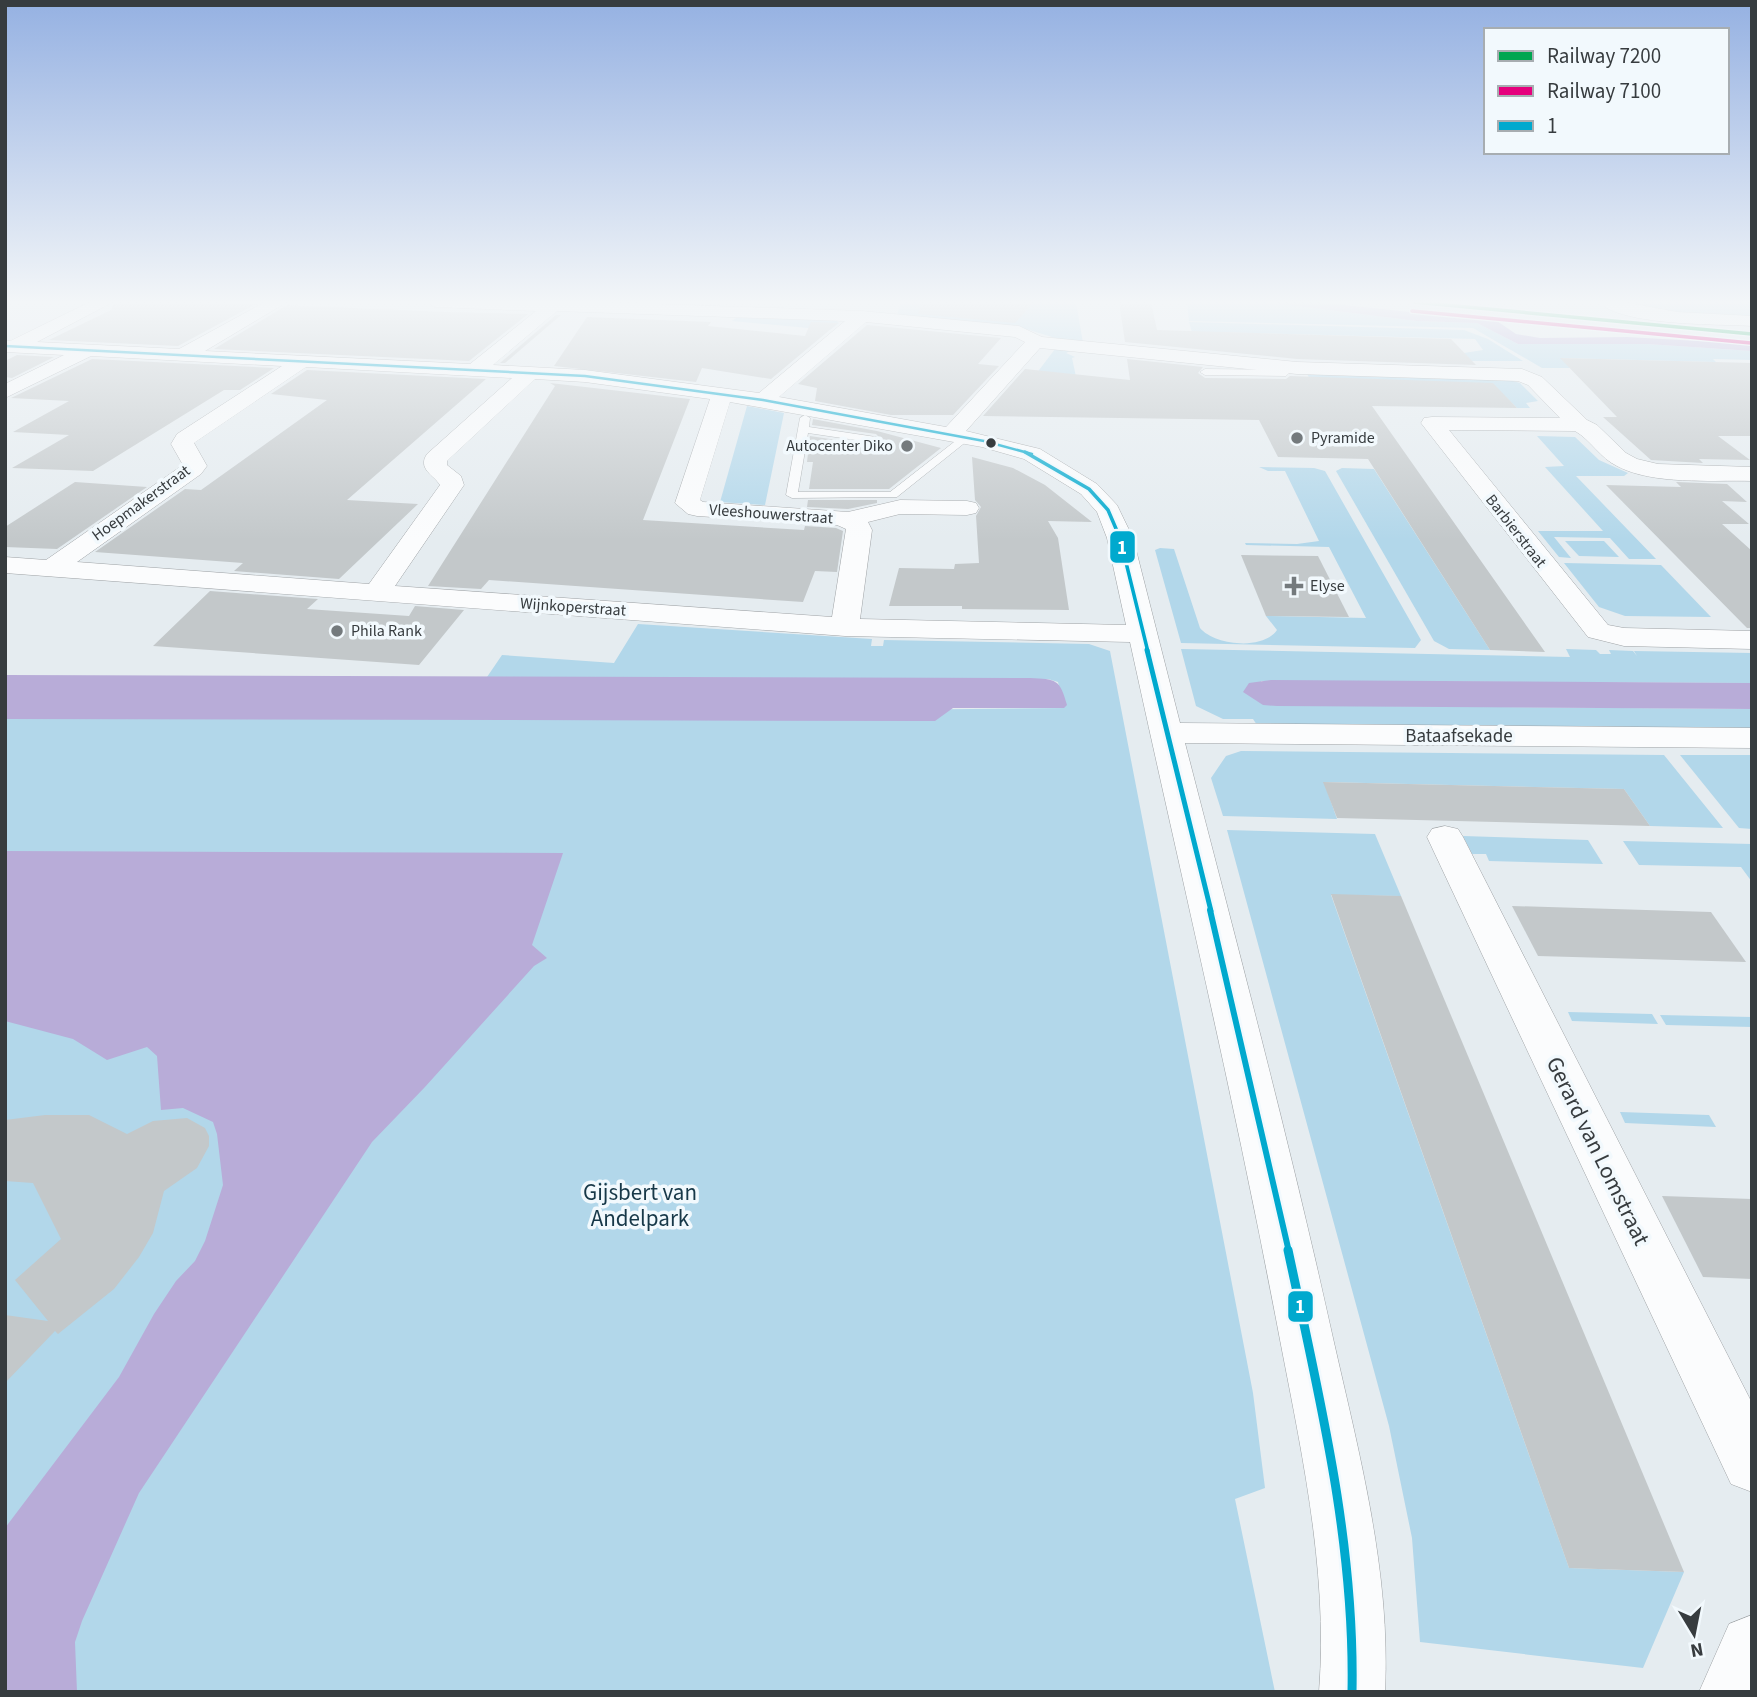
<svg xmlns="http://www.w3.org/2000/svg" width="1757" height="1697" font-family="'Source Sans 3',sans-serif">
<rect width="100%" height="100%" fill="#e5ecf0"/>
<g fill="#b2d7ea">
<polygon points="901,302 1076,302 1083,343 1065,341 1026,329 897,315"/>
<polygon points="1187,302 1264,302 1417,321 1477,323 1518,344 1647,344 1752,351 1752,360 1713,359 1716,362 1561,358 1570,368 1542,368 1473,328 1189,321"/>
<polygon points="1619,302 1752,302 1752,319 1671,314"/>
<polygon points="737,317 835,320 839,323 830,330 732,321"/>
<polygon points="1189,322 1464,330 1488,339 1523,361 1470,361 1464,353 1483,350 1475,339 1215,332 1196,346"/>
<polygon points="1055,349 1070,351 1066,353 1075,357 1072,358 1078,386 1027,386"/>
<polygon points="1307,374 1509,380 1520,383 1538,401 1526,403 1530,408 1517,408 1505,396 1319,394"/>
<polygon points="747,406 784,413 765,505 720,502"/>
<polygon points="1537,436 1575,437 1599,460 1628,473 1624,476 1576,476 1656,559 1629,559 1610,538 1554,537 1571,558 1559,557 1538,531 1603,531 1545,467 1564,466"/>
<path d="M1259,467l55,1 11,3 96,169 -6,8 -234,-5 -26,-93 5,-2 14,1 26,79c14,17 63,23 77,2l-11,-14 100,2 -37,-71 -83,-2 -1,-2 52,1 22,-3 -34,-70h-17z"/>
<polygon points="1342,468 1374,469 1490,650 1449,649 1434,641 1336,471"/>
<polygon points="1565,541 1604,541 1619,557 1579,556"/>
<polygon points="1564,563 1661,565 1711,617 1625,616 1599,607"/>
<polygon points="638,624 872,639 871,646 883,646 884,640 1089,644 1110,651 1253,1393 1265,1488 1235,1499 1275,1692 5,1692 5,719 1064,708 1058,682 1048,679 487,677 502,655 614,663"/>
<polygon points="1181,649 1570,657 1566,649 1596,650 1600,654 1611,654 1609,650 1633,651 1637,656 1634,651 1752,653 1752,683 1261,681 1263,705 1752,709 1752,728 1257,725 1253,719 1223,719 1196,706"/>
<polygon points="1241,751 1664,755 1723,828 1650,826 1624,789 1324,782 1337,819 1223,816 1211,778 1226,756"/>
<polygon points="1680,755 1752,755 1752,829 1739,828"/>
<polygon points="1227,830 1375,834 1401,896 1331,895 1569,1568 1684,1572 1643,1668 1420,1642 1412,1538 1389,1426"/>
<polygon points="1463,836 1588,840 1603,864 1489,861 1486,854 1472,854"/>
<polygon points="1623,841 1752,844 1752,882 1741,867 1639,865"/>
<polygon points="1568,1012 1652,1014 1658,1024 1572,1021"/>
<polygon points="1660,1015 1752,1017 1752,1027 1666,1025"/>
<polygon points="1620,1112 1709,1115 1716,1127 1625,1123"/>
</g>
<g fill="#b8acd8">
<polygon points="1264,302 1315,302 1497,321 1516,334 1540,338 1627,337 1752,344 1752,351 1647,344 1518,344 1477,323 1417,321"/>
<path d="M5,675l1025,3c26,1 30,1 37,27l-3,3h-111l-18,13 -930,-2z"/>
<polygon points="1271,680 1752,683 1752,709 1277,706 1263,705 1243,692 1249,683"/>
<polygon points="5,851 563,853 532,945 547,958 534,966 425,1087 372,1142 139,1493 82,1621 75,1642 77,1692 5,1692 5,1528 119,1377 154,1314 176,1281 195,1261 205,1241 223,1185 217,1134 213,1122 183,1108 161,1110 157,1056 147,1047 107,1060 73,1039 5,1021"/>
</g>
<g fill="#c3c8ca">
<polygon points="115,302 210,302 256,304 178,346 49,340 111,310"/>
<polygon points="921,302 1034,302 1015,323 918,314"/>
<polygon points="1119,302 1151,302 1157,330 1451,339 1476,365 1297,359 1125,342"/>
<polygon points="287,305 446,312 528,314 469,361 214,349"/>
<polygon points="556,315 561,315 505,363 500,363"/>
<polygon points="587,317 711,322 708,326 805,336 811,322 838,323 771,379 702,368 696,382 554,366"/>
<polygon points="867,325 1001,338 978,364 999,366 953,415 891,415 815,401 817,388 798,384"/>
<polygon points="17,355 54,357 12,378 5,377 5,361"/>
<polygon points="1560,358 1752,363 1752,436 1718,436 1750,460 1699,459 1703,463 1651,460 1603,417 1617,417"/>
<polygon points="92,359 274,368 240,390 224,390 93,471 12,468 69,435 13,432 69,401 11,398"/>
<polygon points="1127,359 1203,367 1198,373 1205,378 1286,379 1290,376 1493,383 1517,408 1372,406 1545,652 1490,650 1368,459 1278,457 1259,420 983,416 1025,369 1130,380"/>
<polygon points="307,370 486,379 347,500 418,504 339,579 234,571 243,563 95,552 185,489 201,490 327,400 271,394"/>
<polygon points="550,383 690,399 643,520 804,530 805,526 836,528 843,531 837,572 815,571 803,602 489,580 481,589 428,586 555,386"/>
<polygon points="813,419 877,431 941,448 889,489 809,489 813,462 807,462 810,436 876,446 883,441 876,434 812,425"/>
<polygon points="972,457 1013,468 1045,485 1092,522 1048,521 1058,538 1069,610 962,609 962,606 889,606 899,568 954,569 955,564 979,563 976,516 981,507 975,500"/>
<polygon points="75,482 147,487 57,549 5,547 5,527"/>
<polygon points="1676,482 1727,484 1747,502 1722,501 1749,524 1722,524 1752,551 1752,628 1747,628 1606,485 1681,487"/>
<polygon points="808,500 877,500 877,503 848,509 807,507"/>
<polygon points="1241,555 1318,556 1349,617 1266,616"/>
<polygon points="210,591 318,599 307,609 409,616 415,606 464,610 419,665 153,646"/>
<polygon points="1323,782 1624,789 1650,826 1337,818"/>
<polygon points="1331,894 1401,896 1684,1572 1569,1568"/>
<polygon points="1512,906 1711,912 1746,962 1538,956"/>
<polygon points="45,1115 89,1115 127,1134 153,1121 187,1118 205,1128 209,1136 209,1146 197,1168 164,1191 153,1233 139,1257 114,1289 58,1334 55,1331 5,1383 5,1315 48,1321 15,1280 61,1239 33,1183 5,1181 5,1120"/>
<polygon points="1662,1196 1752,1199 1752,1279 1703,1277"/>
</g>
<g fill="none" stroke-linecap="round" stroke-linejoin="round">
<defs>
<g id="service">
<polygon points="1290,364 1295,367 1286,376 1205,375 1200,372 1205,369 1283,370"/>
<polygon points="805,415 810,418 809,427 876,437 881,440 876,443 808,433 798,492 890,492 963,435 972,437 897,497 792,498 786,495 800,418"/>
</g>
<g id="minor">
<path d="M90,302h23l-76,40 142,7 86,-47h22l-82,49 265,13 66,-53 -101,-4 -9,-5h171l265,9 157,15 23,11 255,25 225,7 20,8 45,43 10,5 29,28 11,6 21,5 94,3v14c-40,-1 -100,4 -135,-15 -17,-8 -26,-26 -42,-35l-126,-1 159,195 16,3 128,3v18l-128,-3 -36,-9 -167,-214 3,-5 8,-1 128,1 -32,-33 -10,-4 -221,-7 -257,-26 -74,83 74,18 57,35 20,21 16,33 47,185 572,5v20l-567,-5c51,198 104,395 148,595 26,115 58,234 52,354h-66c10,-125 -20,-251 -43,-373 -43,-226 -97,-452 -146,-677l-285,-6 -840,-63v-16l41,3 137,-95 -12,-21 6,-10 105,-68 -191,-10 -86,42v-14l59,-29 -59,-3v-12l5,1zM557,311l288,10 -86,72 -174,-23 -92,-5zM866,322l149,15 10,5 -79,85 -167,-30zM306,367l206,11 -85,76c-10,15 7,21 13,31l-71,99 -292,-22 124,-88 6,-8 -13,-23zM535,379l50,3 125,17 -35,104 13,11 9,2 140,9 9,4 -14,88 -437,-31 69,-101 -3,-9 -14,-11v-4zM730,402l252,45 42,12 57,35 16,18 10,26 19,87 -266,-6 12,-89 -4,-8 32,-8 67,1 9,-2 3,-5 -3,-5 -9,-2 -67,-1 -52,12 -145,-10 -3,-2z"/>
<path d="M1599,302h24l54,10 75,4v10c-33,-2 -132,0 -153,-24z"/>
<polygon points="1445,826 1458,829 1463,837 1752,1403 1752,1492 1731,1484 1427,837 1432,829"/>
<polygon points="1752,1615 1752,1692 1699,1692 1729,1624"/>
</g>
</defs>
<use href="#service" stroke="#9ea2a5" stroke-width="1"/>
<use href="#minor" stroke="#9ea2a5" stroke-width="1"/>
<use href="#service" fill="#fbfcfd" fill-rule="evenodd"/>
<use href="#minor" fill="#fbfcfd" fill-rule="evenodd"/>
<defs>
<polyline id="bus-1-far4" points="5,346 585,376 763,400 984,441 1032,454"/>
<polyline id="bus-1-far3" points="1025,452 1089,489 1108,510 1120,538 1148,652"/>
<polyline id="bus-1-far2" points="1147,650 1211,911"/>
<polyline id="bus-1-far1" points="1210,910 1289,1252"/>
<path id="bus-1" d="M1288,1250c31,146 67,291 64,442"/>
</defs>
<use href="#bus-1-far4" stroke="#f2f9fd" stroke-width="5"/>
<use href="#bus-1-far3" stroke="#f2f9fd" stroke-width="7"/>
<use href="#bus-1-far2" stroke="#f2f9fd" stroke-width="10"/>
<use href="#bus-1-far1" stroke="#f2f9fd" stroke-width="11"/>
<use href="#bus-1" stroke="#f2f9fd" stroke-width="14"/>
<use href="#bus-1-far4" stroke="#00a9ce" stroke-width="2.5"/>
<use href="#bus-1-far3" stroke="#00a9ce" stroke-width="3.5"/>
<use href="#bus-1-far2" stroke="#00a9ce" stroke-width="5"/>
<use href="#bus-1-far1" stroke="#00a9ce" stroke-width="6"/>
<use href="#bus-1" stroke="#00a9ce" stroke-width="9"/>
<defs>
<polyline id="rail-1" points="1414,302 1752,334"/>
<polyline id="rail-2" points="1412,311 1751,343"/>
</defs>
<use href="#rail-1" stroke="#f2f9fd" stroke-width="6"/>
<use href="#rail-2" stroke="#f2f9fd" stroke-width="6"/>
<use href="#rail-1" stroke="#00a651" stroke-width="3.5"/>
<use href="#rail-2" stroke="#e5007d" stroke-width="3.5"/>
</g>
<linearGradient id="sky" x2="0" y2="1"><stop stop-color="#95b1e2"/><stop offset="0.56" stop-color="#f3f6f8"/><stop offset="1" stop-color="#f3f6f8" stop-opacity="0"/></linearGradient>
<rect width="1757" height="540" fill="url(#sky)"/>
<g fill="#747a7d" stroke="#f2f9fd" stroke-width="2.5">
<circle cx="1297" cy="438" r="7"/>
<circle cx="907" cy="446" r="7"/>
<path d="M1290.5 575.5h7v7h7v7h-7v7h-7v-7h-7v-7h7z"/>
<circle cx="337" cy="631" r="7"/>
</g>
<circle fill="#373c3f" stroke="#f2f9fd" stroke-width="2.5" cx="991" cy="443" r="6"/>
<g text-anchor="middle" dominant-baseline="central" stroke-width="7" stroke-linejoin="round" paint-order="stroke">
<g font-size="16" fill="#373c3f" stroke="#f2f9fd" text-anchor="start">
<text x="1311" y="438">Pyramide</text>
<text x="893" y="446" text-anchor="end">Autocenter Diko</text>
<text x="1310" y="586">Elyse</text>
<text x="351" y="631">Phila Rank</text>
</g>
<g font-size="16" fill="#373c3f" stroke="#f2f9fd">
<text transform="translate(141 503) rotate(-36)">Hoepmakerstraat</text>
<text transform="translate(771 514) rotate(4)">Vleeshouwerstraat</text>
<text transform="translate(1516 531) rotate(52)">Barbierstraat</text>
<text transform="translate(573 607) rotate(4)">Wijnkoperstraat</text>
</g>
<g font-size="19" fill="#373c3f" stroke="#f2f9fd">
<text x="1459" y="736">Bataafsekade</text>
</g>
<g font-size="23" fill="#373c3f" stroke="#f2f9fd">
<text transform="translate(1598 1151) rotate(64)">Gerard van Lomstraat</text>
</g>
<g font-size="23" fill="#173848" stroke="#f2f9fd">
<text x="640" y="1192">Gijsbert van<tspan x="640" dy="26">Andelpark</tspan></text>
</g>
</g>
<g stroke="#f2f9fd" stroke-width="2.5">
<rect x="1109" y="530" width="27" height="34" rx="7" fill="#00a9ce"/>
<rect x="1287" y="1290" width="27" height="33" rx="7" fill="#00a9ce"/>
</g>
<g font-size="19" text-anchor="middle" font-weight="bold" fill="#fff">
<text x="1122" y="554">1</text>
<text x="1300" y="1313">1</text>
</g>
<rect width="1757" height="1697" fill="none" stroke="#373c3f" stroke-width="14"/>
<rect x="1484" y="28" width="245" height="126" fill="#f2f9fd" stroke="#a7adb1" stroke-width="2"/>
<rect x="1498" y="51" width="35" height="10" fill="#00a651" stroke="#a7adb1" stroke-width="2"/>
<text x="1547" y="63" font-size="21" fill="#373c3f">Railway 7200</text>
<rect x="1498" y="86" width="35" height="10" fill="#e5007d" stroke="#a7adb1" stroke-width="2"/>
<text x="1547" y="98" font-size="21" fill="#373c3f">Railway 7100</text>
<rect x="1498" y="121" width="35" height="10" fill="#00a9ce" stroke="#a7adb1" stroke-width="2"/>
<text x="1547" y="133" font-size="21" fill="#373c3f">1</text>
<g transform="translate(1694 1634) rotate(170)" stroke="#f2f9fd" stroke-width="5" paint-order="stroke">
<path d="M0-5L12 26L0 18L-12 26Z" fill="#373c3f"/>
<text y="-10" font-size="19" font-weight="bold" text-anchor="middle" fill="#373c3f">N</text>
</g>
</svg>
